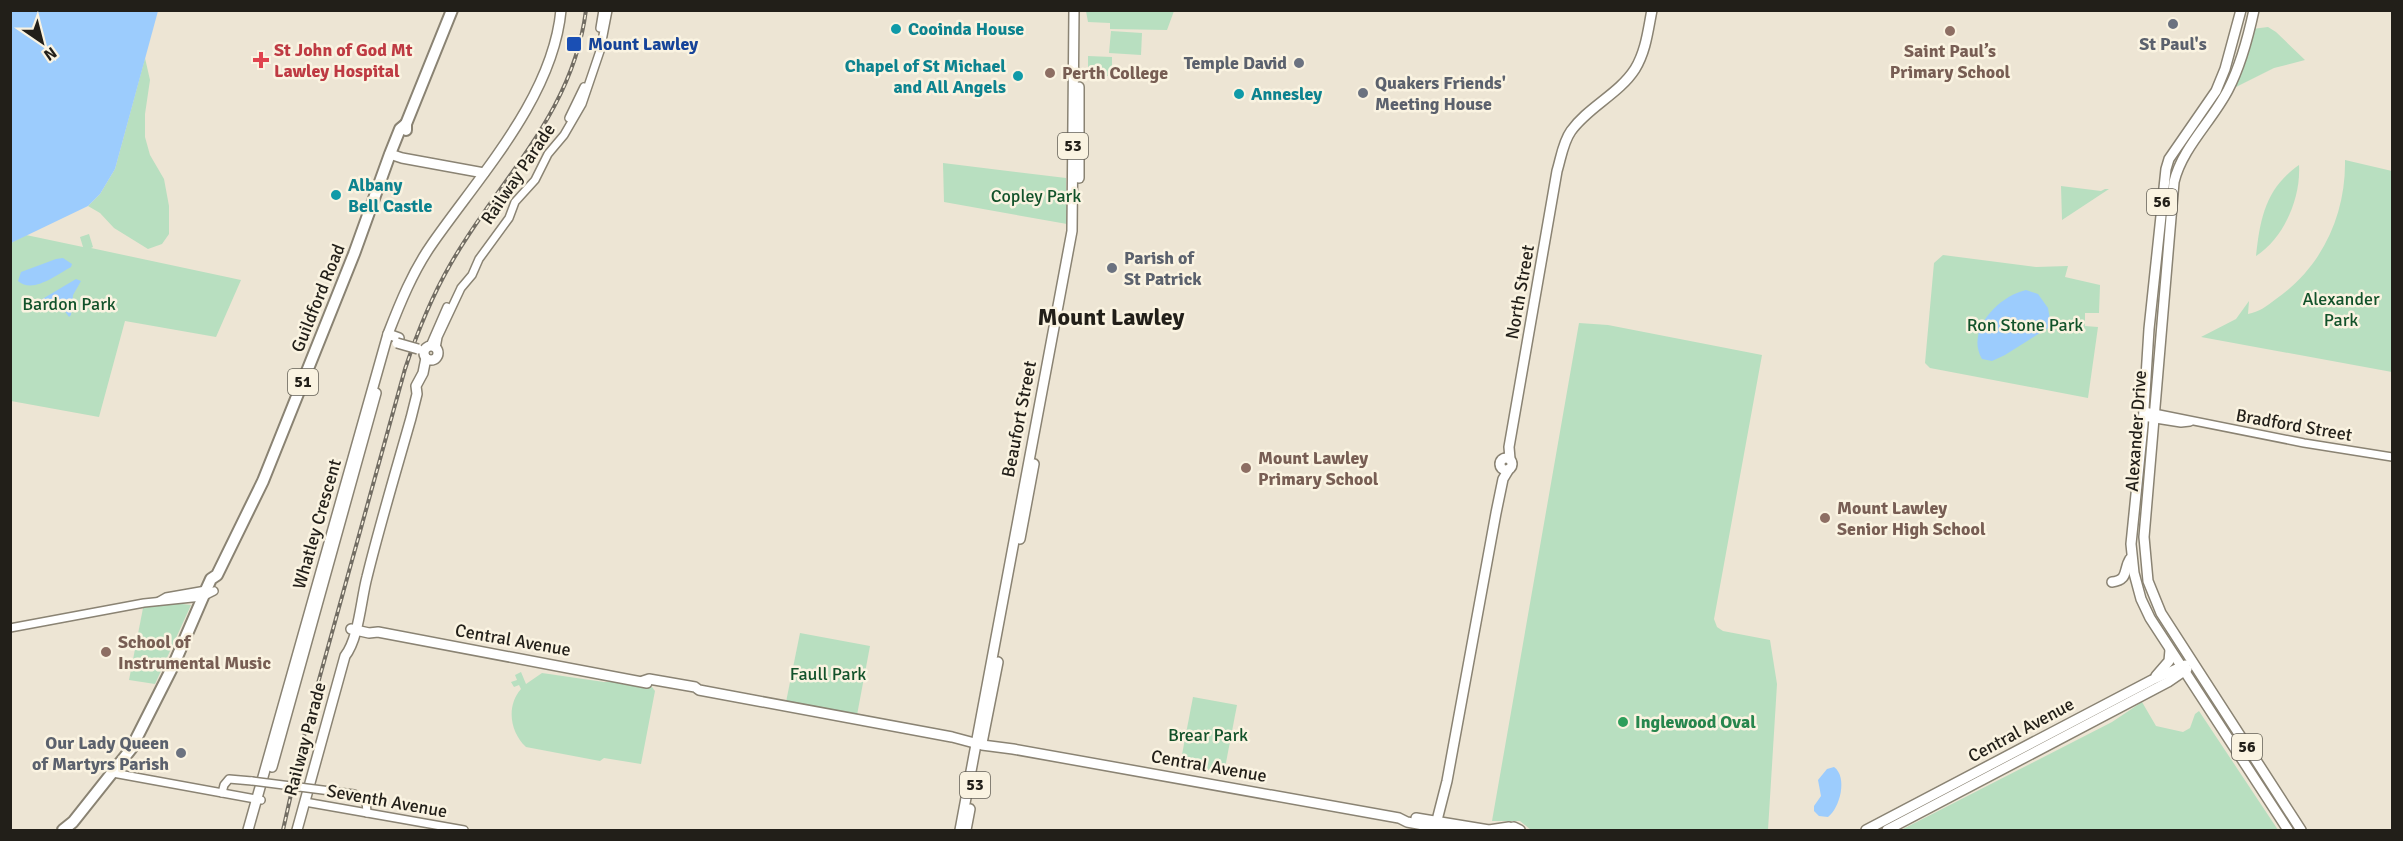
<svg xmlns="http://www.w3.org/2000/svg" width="2403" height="841" font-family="Signika,sans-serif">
<rect width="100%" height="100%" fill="#ede5d4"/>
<g fill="#b8dfc0">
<polygon points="1086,11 1086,10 1174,11 1167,30 1110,29 1110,23 1088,22"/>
<polygon points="2268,27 2276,32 2305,60 2274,68 2228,91 2252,29"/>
<polygon points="1111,31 1142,33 1141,55 1109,53"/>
<polygon points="1088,56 1112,57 1112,76 1088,76"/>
<polygon points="145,58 150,80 145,114 145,137 150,155 164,179 169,206 169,234 162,244 148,249 114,228 100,213 88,206 100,194 115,169"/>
<path d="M2345,160l47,11v201l-191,-35 35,-18 13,-18 -1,13c11,-2 19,-8 28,-15 46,-32 70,-84 69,-139z"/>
<polygon points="943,163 1066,178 1067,224 944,202"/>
<path d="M2299,165c2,33 -15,73 -43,91 4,-38 10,-68 43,-91z"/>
<polygon points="2061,186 2101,191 2105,189 2109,189 2062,220"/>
<polygon points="89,234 93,247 91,248 241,280 216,337 125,321 99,417 11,401 11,243 26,235 83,247 80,237"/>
<polygon points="1943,255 2036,267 2068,266 2065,277 2100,285 2099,313 2085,313 2085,326 2098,327 2088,398 1930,368 1925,363 1934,263"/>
<polygon points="1579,323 1608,325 1762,355 1714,619 1717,627 1723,631 1770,640 1777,684 1768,830 1531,830 1520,821 1492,821"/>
<polygon points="166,602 191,605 155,684 129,680 144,603"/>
<polygon points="800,633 870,646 857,715 786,702"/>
<path d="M521,672l5,12 16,-11 62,9h22l26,5 3,4 -14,73 -37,-6 -4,3 -74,-14c-16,-15 -20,-41 -5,-58l-2,-4 -5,2 -3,-5 6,-2 -2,-5z"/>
<polygon points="1193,697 1237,705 1224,773 1180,765"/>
<polygon points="2142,702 2156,726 2183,732 2190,728 2195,714 2199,711 2278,830 1901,830 2112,722"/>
</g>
<g fill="#9cccfd">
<polygon points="11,10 158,11 115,169 100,194 88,206 11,243"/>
<path d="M63,258l9,6 -1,3c-15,8 -38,27 -53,14l3,-9 35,-13z"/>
<polygon points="76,279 81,281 73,295 71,315 69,317 64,310 42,309 38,305 39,301"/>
<path d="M2026,290l12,4 10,14 3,18 -46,29 -13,6 -10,-2c-17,-29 17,-63 44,-69z"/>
<path d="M1834,767c14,10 6,41 -6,50l-9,-1 -5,-5v-5l7,-10 -3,-16 9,-11z"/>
</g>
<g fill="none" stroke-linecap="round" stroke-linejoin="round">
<defs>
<g id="minor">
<polyline points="600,28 603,10"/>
<polyline points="569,118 584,87"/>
<polyline points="430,346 447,307"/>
<polyline points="436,348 438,337 461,288 472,275 479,259 509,218 515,202 535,180 548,154 564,135 582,104 600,51 608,10"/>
<polyline points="2144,411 2304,443 2392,457"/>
<polyline points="2143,417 2181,423 2190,422"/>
<polyline points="159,601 166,597 206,590"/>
<polyline points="10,628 144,603 202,597 214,591"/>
<polyline points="113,773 261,800"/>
<polyline points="222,793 224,785 229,779 252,781"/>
<polyline points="354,794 366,800 367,813"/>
<polyline points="305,802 464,830"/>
</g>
<g id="major">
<polyline points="2241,10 2225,69 2216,91 2169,159 2166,169 2149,329 2143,425 2131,544 2134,573 2141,599 2150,618 2288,830"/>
<path d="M2254,10c-6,28 -13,55 -26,80 -16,31 -46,58 -54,92l-30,355 4,44 13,32 140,217"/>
<polyline points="390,154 402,158 484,173"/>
<polyline points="1079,178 1079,87"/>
<polyline points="388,334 399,338"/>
<circle cx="431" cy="353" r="7"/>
<circle cx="1506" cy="464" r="6"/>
<path d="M1510,459l-1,-12 48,-276c4,-13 6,-29 14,-40 17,-24 48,-37 64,-62 11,-18 13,-39 17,-59"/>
<polyline points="1020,539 1034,464"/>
<path d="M2112,582c17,-2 11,-12 18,-23"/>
<polyline points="351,629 369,633 378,632 647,683"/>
<polyline points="2156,676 2169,661 2170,650"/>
<polyline points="643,681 649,679 695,687 699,690 952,737 982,745 1013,749 1399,818 1407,822 1451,830"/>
<polyline points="982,743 998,662"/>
<polyline points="272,767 376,393"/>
<polyline points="1416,818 1489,830 1509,827"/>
<polyline points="1435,828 1447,781 1496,513 1503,479 1509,469"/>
<polyline points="1505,829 1514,827 1520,830"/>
<path d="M248,830l140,-496c12,-31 25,-63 44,-90 48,-69 121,-147 129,-234"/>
<path d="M297,830l48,-174c14,-18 16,-57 22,-79 13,-53 29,-106 44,-159l6,-24 -1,-8 7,-13 3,-15"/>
<polyline points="960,830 1072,231 1074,10"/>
<polyline points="966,830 970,809"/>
<polyline points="1866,830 2152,680 2185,665"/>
<polyline points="1887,830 2168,682 2187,669"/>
</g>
<g id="highway">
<polyline points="406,130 406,124 452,10"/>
<polyline points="63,830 73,822 131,749 174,664 206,590 211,579 217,575 263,481 354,254 390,154 400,129 406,124"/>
</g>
</defs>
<use href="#minor" stroke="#8a8373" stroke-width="10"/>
<use href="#major" stroke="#8a8373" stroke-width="12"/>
<use href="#highway" stroke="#8a8373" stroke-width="14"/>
<use href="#minor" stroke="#fff" stroke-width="7"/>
<use href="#major" stroke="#fff" stroke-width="9"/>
<use href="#highway" stroke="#fff" stroke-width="10"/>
<defs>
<path id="rail" d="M283,830l24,-107 98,-354c12,-36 26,-71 45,-104 49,-86 123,-151 136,-255"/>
</defs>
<use href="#rail" stroke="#726d63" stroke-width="4"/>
<use href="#rail" stroke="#faf3e1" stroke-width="1.5" stroke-dasharray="4.5" stroke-linecap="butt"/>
<defs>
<polyline id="minor-bridge" points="252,781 354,794"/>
<polyline id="major-bridge" points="397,343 418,349"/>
</defs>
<use href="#minor-bridge" stroke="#8a8373" stroke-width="10" stroke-linecap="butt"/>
<use href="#major-bridge" stroke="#8a8373" stroke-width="12" stroke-linecap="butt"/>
<use href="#minor-bridge" stroke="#fff" stroke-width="7"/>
<use href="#major-bridge" stroke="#fff" stroke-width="9"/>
</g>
<g fill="#6b7280" stroke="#faf3e1" stroke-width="2">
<circle cx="2173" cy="24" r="6"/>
<circle cx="1299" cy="63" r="6"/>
<circle cx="1363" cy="93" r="6"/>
<circle cx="1112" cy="268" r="6"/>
<circle cx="181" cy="753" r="6"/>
</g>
<g fill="#0f9aa8" stroke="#faf3e1" stroke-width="2">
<circle cx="896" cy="29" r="6"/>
<circle cx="1018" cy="76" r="6"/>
<circle cx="1239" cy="94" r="6"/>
<circle cx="336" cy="195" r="6"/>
</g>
<g fill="#8d6e63" stroke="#faf3e1" stroke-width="2">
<circle cx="1950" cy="31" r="6"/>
<circle cx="1050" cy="73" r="6"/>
<circle cx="1246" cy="468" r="6"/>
<circle cx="1825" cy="518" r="6"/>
<circle cx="106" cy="652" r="6"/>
</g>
<rect fill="#1a4fb4" stroke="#faf3e1" stroke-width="2" x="566" y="36" width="16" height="16" rx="3"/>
<path fill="#e0444e" stroke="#faf3e1" stroke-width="2" d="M258 51h6v6h6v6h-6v6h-6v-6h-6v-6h6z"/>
<circle fill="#2e9e5b" stroke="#faf3e1" stroke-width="2" cx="1623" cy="722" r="6"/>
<g text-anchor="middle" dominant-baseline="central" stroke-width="5" stroke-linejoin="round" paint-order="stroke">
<g fill="#faf3e1" stroke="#635f55" stroke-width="1.5">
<rect x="1058" y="133" width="30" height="26" rx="4.5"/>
<rect x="2147" y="189" width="30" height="26" rx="4.5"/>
<rect x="288" y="369" width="30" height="26" rx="4.5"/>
<rect x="2232" y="734" width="30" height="26" rx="4.5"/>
<rect x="960" y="772" width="30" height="26" rx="4.5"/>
</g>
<g font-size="16" font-weight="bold" fill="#221f19">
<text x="1073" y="146">53</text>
<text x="2162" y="202">56</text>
<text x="303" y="382">51</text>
<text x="2247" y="747">56</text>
<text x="975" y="785">53</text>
</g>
<g font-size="18" font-weight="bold" fill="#0d838f" stroke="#faf3e1" text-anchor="start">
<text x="908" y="29">Cooinda House</text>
<text x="1006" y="66" text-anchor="end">Chapel of St Michael<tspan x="1006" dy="21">and All Angels</tspan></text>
<text x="1251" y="94">Annesley</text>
<text x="348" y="185">Albany<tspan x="348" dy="21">Bell Castle</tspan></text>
</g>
<g font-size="18" font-weight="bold" fill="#164399" stroke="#faf3e1" text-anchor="start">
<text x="588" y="44">Mount Lawley</text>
</g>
<g font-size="18" font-weight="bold" fill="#5b616d" stroke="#faf3e1" text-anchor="end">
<text x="2173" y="44" text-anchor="middle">St Paul's</text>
<text x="1287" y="63">Temple David</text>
<text x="1375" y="83" text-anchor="start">Quakers Friends'<tspan x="1375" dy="21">Meeting House</tspan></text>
<text x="1124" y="258" text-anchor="start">Parish of<tspan x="1124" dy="21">St Patrick</tspan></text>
<text x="169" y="743">Our Lady Queen<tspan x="169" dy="21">of Martyrs Parish</tspan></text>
</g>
<g font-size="18" font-weight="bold" fill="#be3a42" stroke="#faf3e1" text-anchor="start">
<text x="274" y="50">St John of God Mt<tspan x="274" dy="21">Lawley Hospital</tspan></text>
</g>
<g font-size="18" font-weight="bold" fill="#785e54" stroke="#faf3e1" text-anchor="start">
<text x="1950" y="51" text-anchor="middle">Saint Paul’s<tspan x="1950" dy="21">Primary School</tspan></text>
<text x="1062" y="73">Perth College</text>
<text x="1258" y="458">Mount Lawley<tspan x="1258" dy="21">Primary School</tspan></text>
<text x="1837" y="508">Mount Lawley<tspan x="1837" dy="21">Senior High School</tspan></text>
<text x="118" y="642">School of<tspan x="118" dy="21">Instrumental Music</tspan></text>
</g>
<g font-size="18" fill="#221f19" stroke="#faf3e1">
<text transform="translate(518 174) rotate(-56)">Railway Parade</text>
<text transform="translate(1520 292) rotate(-80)">North Street</text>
<text transform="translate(318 298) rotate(-68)">Guildford Road</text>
<text transform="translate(1019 419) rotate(-79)">Beaufort Street</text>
<text transform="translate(2294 425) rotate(10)">Bradford Street</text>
<text transform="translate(2136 431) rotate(-86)">Alexander Drive</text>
<text transform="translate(317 524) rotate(-74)">Whatley Crescent</text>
<text transform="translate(513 640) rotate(10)">Central Avenue</text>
<text transform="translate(2021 730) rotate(-28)">Central Avenue</text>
<text transform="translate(305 739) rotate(-75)">Railway Parade</text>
<text transform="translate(1209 766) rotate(10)">Central Avenue</text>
<text transform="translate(387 801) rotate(10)">Seventh Avenue</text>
</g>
<g font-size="18" fill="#12522a" stroke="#faf3e1">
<text x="1036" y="196">Copley Park</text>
<text x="2341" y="299">Alexander<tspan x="2341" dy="21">Park</tspan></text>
<text x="69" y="304">Bardon Park</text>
<text x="2025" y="325">Ron Stone Park</text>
<text x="828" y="674">Faull Park</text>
<text x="1208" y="735">Brear Park</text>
</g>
<g font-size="18" font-weight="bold" fill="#27864d" stroke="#faf3e1" text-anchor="start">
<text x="1635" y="722">Inglewood Oval</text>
</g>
<g font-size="24" font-weight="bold" fill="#221f19" stroke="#faf3e1">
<text x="1111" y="317">Mount Lawley</text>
</g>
</g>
<rect width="2403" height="841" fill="none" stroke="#221f19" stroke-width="24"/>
<g transform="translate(42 42) rotate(145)" stroke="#faf3e1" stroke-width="4.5" paint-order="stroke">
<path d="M0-4.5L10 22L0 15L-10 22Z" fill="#221f19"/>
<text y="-9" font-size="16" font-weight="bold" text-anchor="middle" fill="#221f19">N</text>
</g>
</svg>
